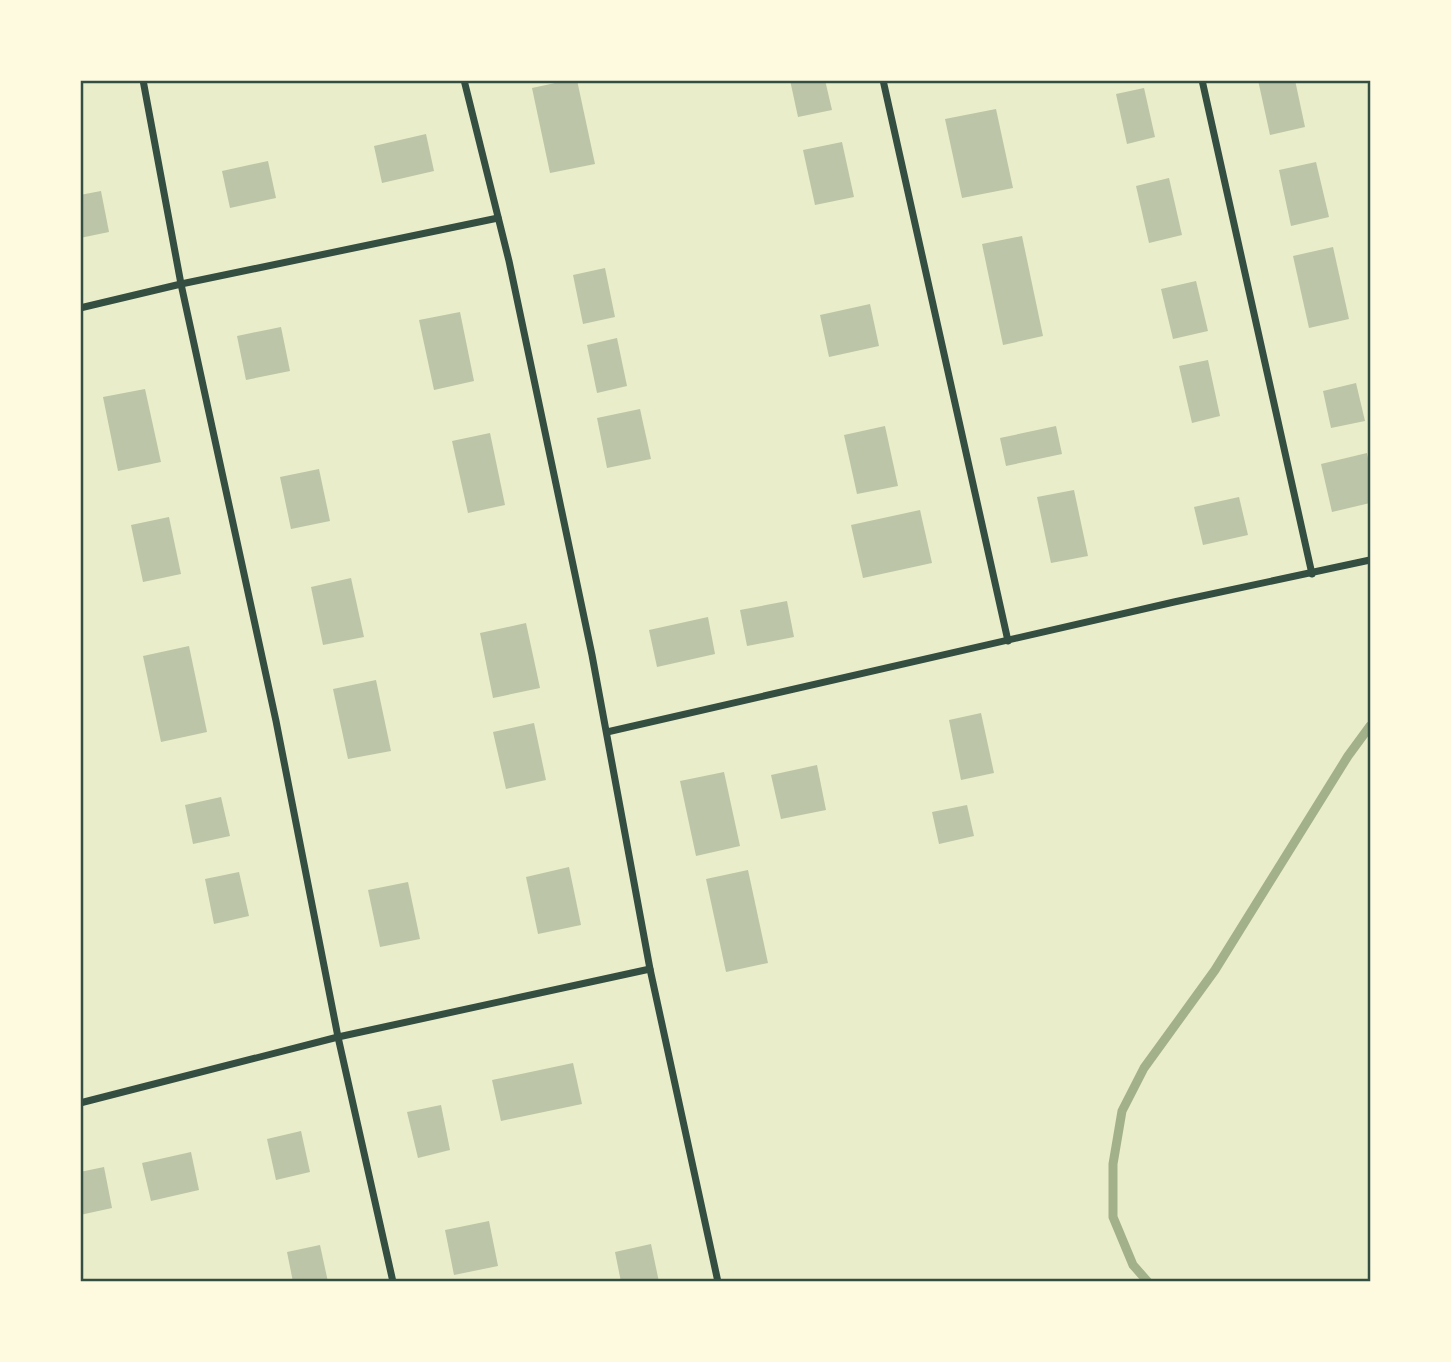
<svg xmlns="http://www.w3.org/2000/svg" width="1451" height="1362" font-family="Barlow,sans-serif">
<rect width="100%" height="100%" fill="#e9edc9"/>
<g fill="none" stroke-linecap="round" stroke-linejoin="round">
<polyline stroke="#a3b18a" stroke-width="9" points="1148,1282 1133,1265 1113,1217 1113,1164 1122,1111 1144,1068 1215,970 1348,756 1370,726"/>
</g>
<g fill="#bcc5a7">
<polygon points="569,80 577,80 595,164 550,173 532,88"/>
<polygon points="790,80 825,80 832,110 798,117"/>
<polygon points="1258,80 1295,80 1305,127 1270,135"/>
<polygon points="1144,88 1155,137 1127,144 1116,94"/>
<polygon points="996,109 1013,188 962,198 945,119"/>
<polygon points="426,134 434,171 382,183 374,146"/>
<polygon points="842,142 854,197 815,205 803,150"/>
<polygon points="268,161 276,198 230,208 222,171"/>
<polygon points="1316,162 1329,217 1291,226 1279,170"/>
<polygon points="1169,178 1182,235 1149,243 1136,186"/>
<polygon points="101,191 109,232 80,238 80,195"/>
<polygon points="1022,236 1043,336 1003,345 982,244"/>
<polygon points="1333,247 1349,319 1309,328 1293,256"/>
<polygon points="605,268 615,317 583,324 573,275"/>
<polygon points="1196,281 1208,331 1173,339 1161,289"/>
<polygon points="870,304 879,346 829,357 820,315"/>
<polygon points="460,312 474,381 434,390 419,320"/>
<polygon points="281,327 290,371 246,380 237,336"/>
<polygon points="617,338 627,386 597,393 587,345"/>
<polygon points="1208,360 1220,416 1192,423 1179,366"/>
<polygon points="1356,383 1365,421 1331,428 1323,391"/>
<polygon points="145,389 161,462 118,471 103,397"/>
<polygon points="640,409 651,459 607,468 597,418"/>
<polygon points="885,426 898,486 857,494 844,435"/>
<polygon points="1056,426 1062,454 1006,466 1000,438"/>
<polygon points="490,433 505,505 468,513 452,441"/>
<polygon points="1367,453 1370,468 1370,503 1332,512 1321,464"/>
<polygon points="319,469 330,521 291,529 280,477"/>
<polygon points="1074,490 1088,556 1051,563 1037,497"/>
<polygon points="1239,497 1248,535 1203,545 1194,507"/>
<polygon points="920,510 932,563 863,578 851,525"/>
<polygon points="169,517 181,574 143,582 131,525"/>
<polygon points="351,578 364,637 323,645 311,587"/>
<polygon points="787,601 794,637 747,646 740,610"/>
<polygon points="708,617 715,654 657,667 649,630"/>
<polygon points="526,623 540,688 493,698 480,633"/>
<polygon points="189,646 207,732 161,742 143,656"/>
<polygon points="376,680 391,751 348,759 333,689"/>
<polygon points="981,713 994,773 961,780 949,720"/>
<polygon points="534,723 546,780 506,789 493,732"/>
<polygon points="817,765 826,810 781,819 771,775"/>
<polygon points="724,772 740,846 696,856 680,781"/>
<polygon points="221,797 230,836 193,844 185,805"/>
<polygon points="967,805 974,836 939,844 932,812"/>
<polygon points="569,867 581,925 538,934 526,877"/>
<polygon points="748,870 768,963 726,972 706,879"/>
<polygon points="239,872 249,916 214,924 205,879"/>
<polygon points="408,882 420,939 380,947 368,890"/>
<polygon points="573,1063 582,1104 501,1121 492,1080"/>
<polygon points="441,1105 450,1150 418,1158 407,1112"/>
<polygon points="301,1131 310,1172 276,1180 267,1139"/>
<polygon points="191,1152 199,1190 151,1201 142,1163"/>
<polygon points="104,1167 112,1208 80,1215 80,1172"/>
<polygon points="489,1221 498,1266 454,1275 445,1230"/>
<polygon points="651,1244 659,1282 621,1282 615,1252"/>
<polygon points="320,1245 328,1282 293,1282 287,1252"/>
</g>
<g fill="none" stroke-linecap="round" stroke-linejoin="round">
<g stroke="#344e41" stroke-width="7">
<polyline points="143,80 181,284 276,721 338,1037 393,1282"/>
<polyline points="464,80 509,261 592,655 650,969 718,1282"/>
<polyline points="883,80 1008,641"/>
<polyline points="1202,80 1312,574"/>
<polyline points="80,308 181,284 498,218"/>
<polyline points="607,732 1174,602 1370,560"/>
<polyline points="80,1103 338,1037 650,969"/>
</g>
</g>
<rect width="1451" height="1362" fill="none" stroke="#fefae0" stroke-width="164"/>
<rect x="82" y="82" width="1287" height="1198" fill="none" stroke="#344e41" stroke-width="2.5"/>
</svg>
